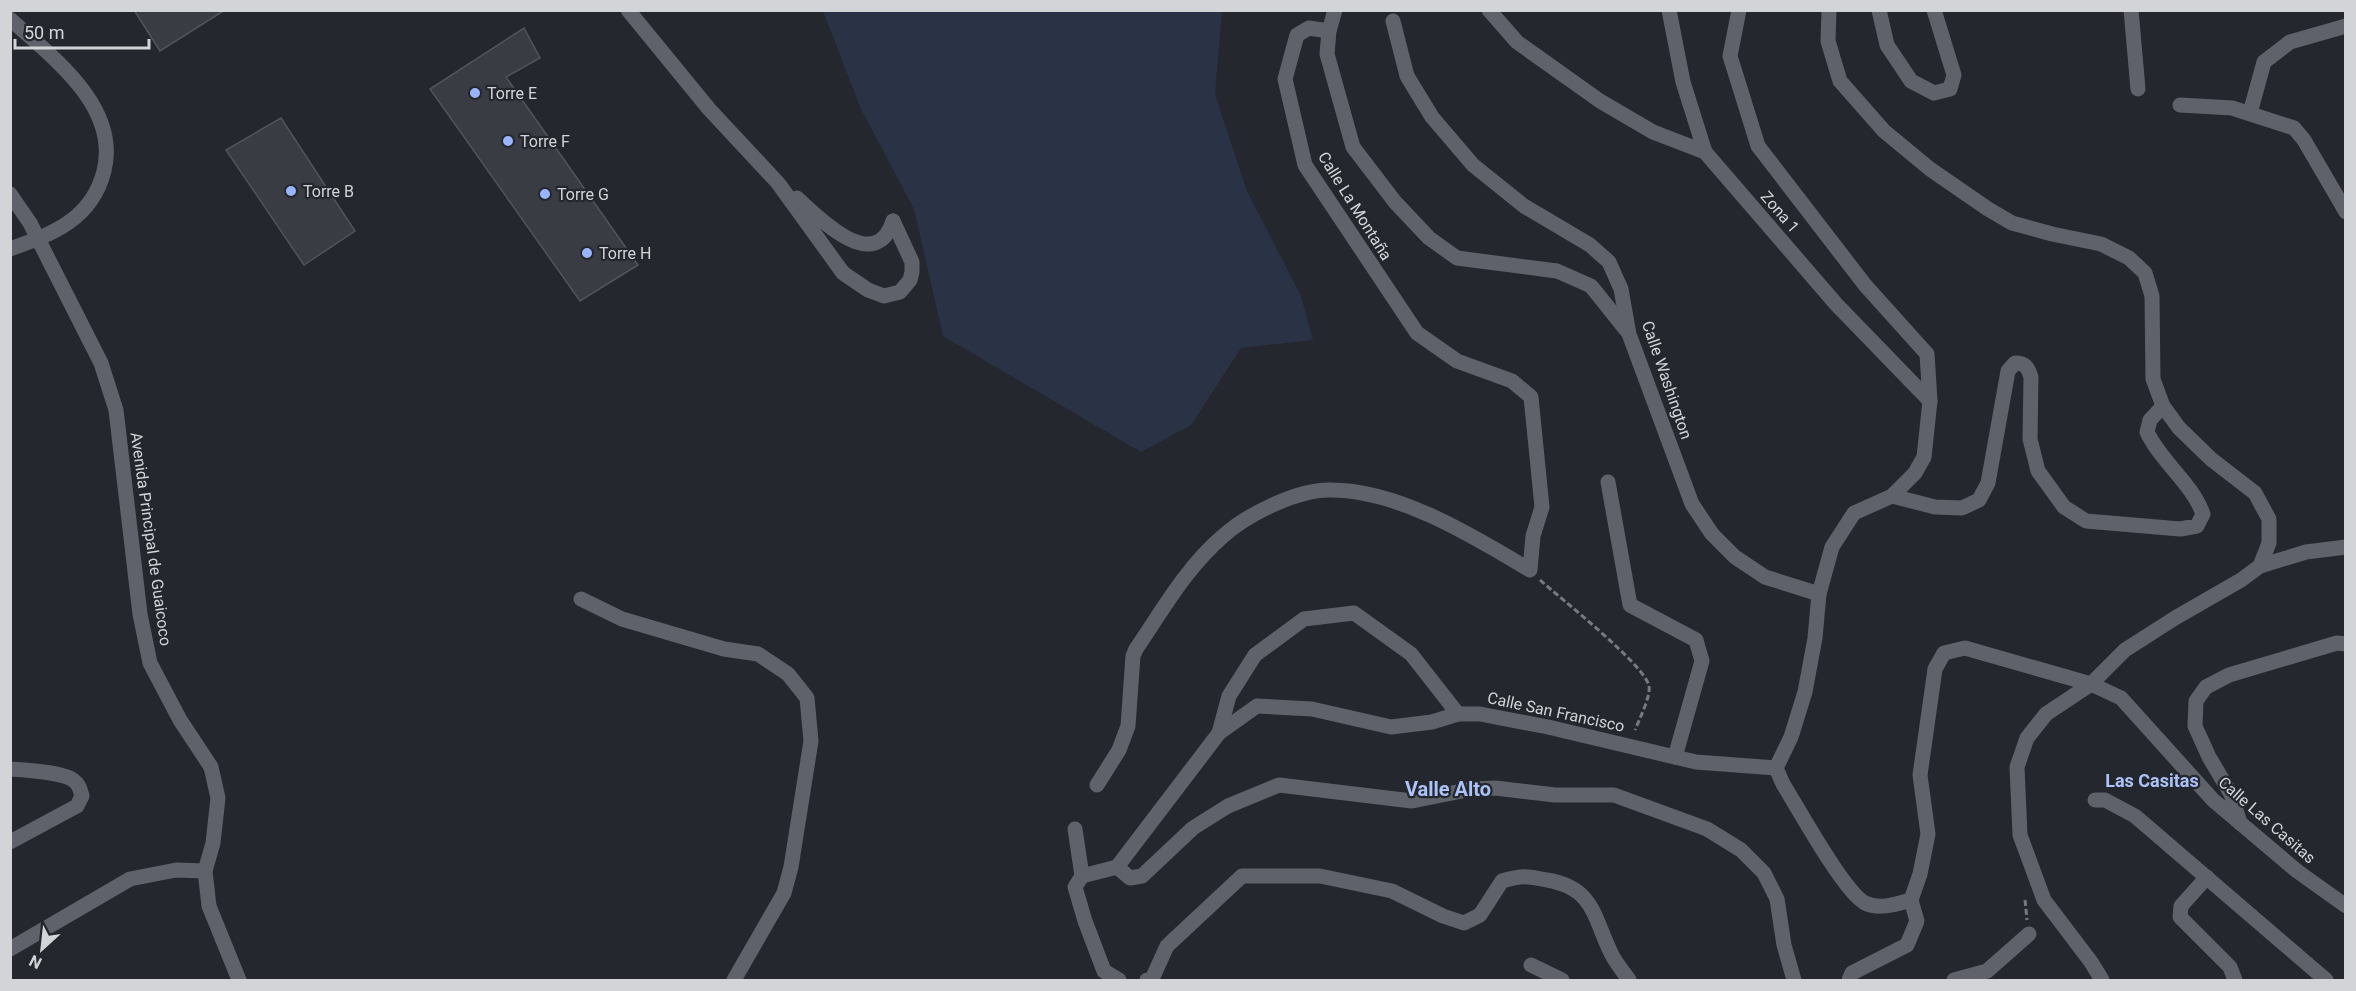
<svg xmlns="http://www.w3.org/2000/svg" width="2356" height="991" font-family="Roboto,sans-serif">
<rect width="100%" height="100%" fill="#24272d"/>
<polygon fill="#2a3246" points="823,11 1222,11 1215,94 1247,191 1301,296 1313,340 1241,348 1191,425 1141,452 943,336 914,209 861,109"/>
<g fill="#3a3c43" stroke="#51545c" stroke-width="1.5">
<polygon points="134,10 225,10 160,51"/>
<polygon points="524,28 540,58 506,77 638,265 580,301 430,89"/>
<polygon points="281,118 355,231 304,265 226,150"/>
</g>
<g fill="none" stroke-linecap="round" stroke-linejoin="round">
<g stroke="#76797e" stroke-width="3" stroke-dasharray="6 3" stroke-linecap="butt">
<path d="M1540,580c20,18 105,85 109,106 2,10 -10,34 -14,44"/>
<polyline points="2025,900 2027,920"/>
</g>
<g stroke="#5f626a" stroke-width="15">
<polyline points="628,10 709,109 778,183 843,273 868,290 884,296 900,292 910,280 912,272 912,262 893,221"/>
<polyline points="1335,10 1329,31 1327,54 1353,147 1395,202 1429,238 1457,258 1557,271 1591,286 1627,331"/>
<polyline points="1489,10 1517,42 1600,101 1653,132 1705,152"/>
<polyline points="1669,10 1683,82 1705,152 1836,304 1930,401"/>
<path d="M1739,10l-9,46 28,90 107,139 62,69 3,47 -6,56 -9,16 -23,23 -38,17 -22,34 -13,47 -4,44 -10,54 -14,45 -15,31 7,16c15,24 61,108 82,119 14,7 32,1 46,-3"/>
<polyline points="1829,10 1828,41 1840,81 1884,131 1930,169 1988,209 2012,223 2052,234 2101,244 2129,258 2145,273 2152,296 2153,379 2163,406 2179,428 2211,459 2255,493 2269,519 2269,543 2260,566 2241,580 2175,618 2125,650 2091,684 2046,714 2027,738 2017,767 2020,835 2044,900 2091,962 2102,980"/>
<polyline points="1879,10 1887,45 1911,81 1934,93 1950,89 1954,75 1934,10"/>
<polyline points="2131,10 2138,89"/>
<path d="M10,19c42,38 110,87 94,152 -12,48 -51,63 -94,78"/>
<polyline points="1393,21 1407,76 1432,117 1473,165 1524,206 1590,245 1609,262 1621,289 1629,334 1692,504 1712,534 1735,557 1765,577 1819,594"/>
<polyline points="2180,105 2232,108 2294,128 2304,140 2346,212"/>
<polyline points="2250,113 2264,62 2290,42 2346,26"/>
<polyline points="10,194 30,223 101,363 116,410 140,614 150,663 180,720 211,767 218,798 213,843 205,871 209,906 239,980"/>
<path d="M797,198c22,20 78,78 96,23"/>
<polyline points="1608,482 1630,605 1696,640 1702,661 1675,757"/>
<path d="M1892,496l43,11 27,1 17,-8 9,-17 20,-112 7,-8c11,0 13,5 16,14l-1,62 8,32 26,36 22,14 94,8 17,-3 6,-12c-11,-31 -42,-52 -56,-82l3,-12 13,-14"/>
<polyline points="2260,566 2306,552 2346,547"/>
<polyline points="581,599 622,619 724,649 758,654 788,674 807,698 811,741 791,867 784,893 734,980"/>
<polyline points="1219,733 1229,696 1255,655 1304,619 1354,613 1411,654 1458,714"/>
<path d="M10,769c14,1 52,3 63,11 6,4 7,9 9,16l-5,10 -67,36"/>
<path d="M1097,785l22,-35 9,-24 5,-70 3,-7c26,-38 50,-81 86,-112 24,-22 74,-47 107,-47 68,-1 144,46 201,80l3,-34 9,-29 -11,-110 -19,-16 -55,-20 -40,-28 -112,-168 -20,-86 12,-44 12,-7 20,3"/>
<polyline points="2095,800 2105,800 2135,816 2326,980"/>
<polyline points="2240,823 2231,794 2209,757 2195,726 2196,701 2206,687 2229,675 2337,643 2346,644"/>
<polyline points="1075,829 1082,876"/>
<polyline points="1117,867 1130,878 1142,876 1193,828 1228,806 1279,785 1412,801 1472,789 1495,788 1555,795 1614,795 1707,829 1741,850 1764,873 1777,899 1784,945 1794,980"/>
<polyline points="1082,876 1117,867 1219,733 1257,706 1312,709 1391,727 1432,722 1458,714 1480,714 1548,727 1696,762 1776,768"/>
<polyline points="1082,876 1075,887 1085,921 1104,971 1119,980"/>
<polyline points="2207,877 2181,906 2180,917 2230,967 2235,980"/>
<polyline points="1911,900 1920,874 1928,834 1920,775 1935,669 1944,653 1965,648 2091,684 2121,698 2213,800 2297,871 2346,906"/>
<polyline points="10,949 130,879 176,870 205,871"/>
<polyline points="1531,965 1562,980"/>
<path d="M1147,980l5,-1 15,-33 75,-70h78l72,15 51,25 21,7 16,-8 22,-34c20,-6 25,-5 45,-1 47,8 46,36 64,73 4,9 12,18 18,27"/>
<polyline points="1849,980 1852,973 1907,945 1917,921 1911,900"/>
<polyline points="1954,980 1987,971 2029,934"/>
</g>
</g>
<g fill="#98b5fd" stroke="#24272d" stroke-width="2">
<circle cx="475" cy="93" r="6"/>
<circle cx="508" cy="141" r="6"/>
<circle cx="291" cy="191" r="6"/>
<circle cx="545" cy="194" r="6"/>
<circle cx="587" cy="253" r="6"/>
</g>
<g text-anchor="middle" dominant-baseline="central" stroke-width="4.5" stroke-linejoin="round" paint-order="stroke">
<g font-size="16" fill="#d2d4d8" stroke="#24272d" text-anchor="start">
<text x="487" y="93">Torre E</text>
<text x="520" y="141">Torre F</text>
<text x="303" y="191">Torre B</text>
<text x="557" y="194">Torre G</text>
<text x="599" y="253">Torre H</text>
</g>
<g font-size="16" fill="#d2d4d8" stroke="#24272d">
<text transform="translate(1355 206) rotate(58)">Calle La Montaña</text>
<text transform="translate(1780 212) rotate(49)">Zona 1</text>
<text transform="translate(1667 380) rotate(71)">Calle Washington</text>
<text transform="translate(151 539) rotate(82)">Avenida Principal de Guaicoco</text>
<text transform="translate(1556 712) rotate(12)">Calle San Francisco</text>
<text transform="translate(2267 820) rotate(41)">Calle Las Casitas</text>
</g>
<g font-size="18" font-weight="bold" fill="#acc2f8" stroke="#24272d">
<text x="2152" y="780">Las Casitas</text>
</g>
<g font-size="20" font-weight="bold" fill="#acc2f8" stroke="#24272d">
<text x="1448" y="789">Valle Alto</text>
</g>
</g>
<rect width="2356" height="991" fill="none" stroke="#d2d4d8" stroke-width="24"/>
<g transform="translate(42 949) rotate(207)" stroke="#24272d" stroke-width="4.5" paint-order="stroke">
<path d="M0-4.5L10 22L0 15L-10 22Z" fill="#d2d4d8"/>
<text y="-9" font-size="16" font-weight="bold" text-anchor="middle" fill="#d2d4d8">N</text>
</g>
<path d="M15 39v9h134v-9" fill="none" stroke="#d2d4d8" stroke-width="3"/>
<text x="24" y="39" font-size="18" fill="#d2d4d8" stroke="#24272d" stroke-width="4.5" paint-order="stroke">50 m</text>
</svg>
